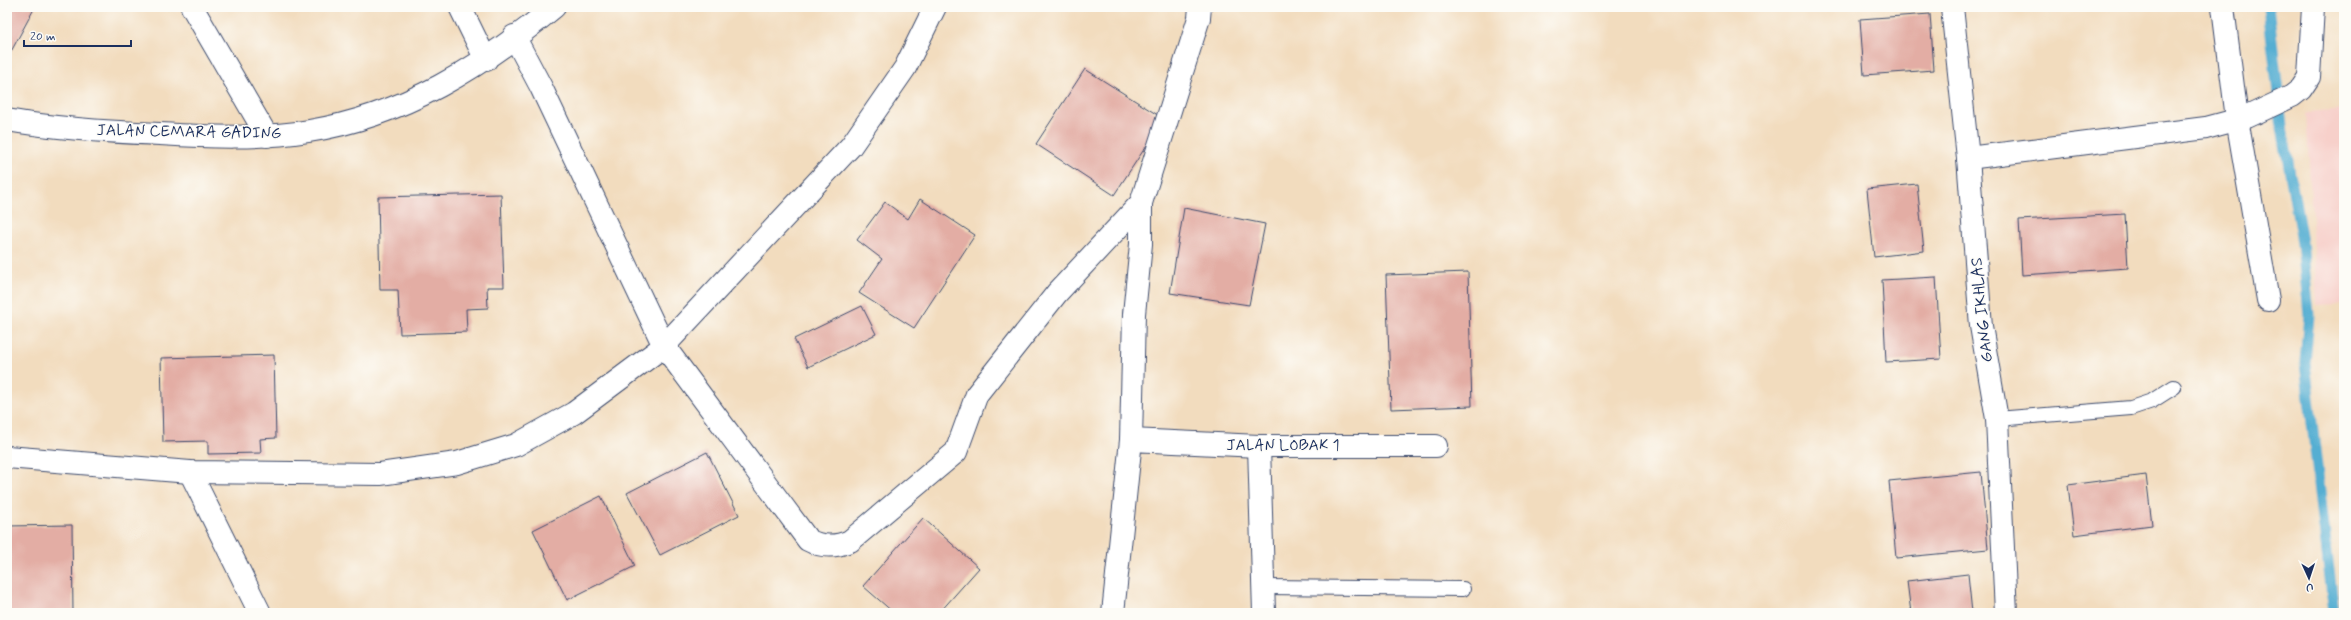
<svg xmlns="http://www.w3.org/2000/svg" width="2351" height="620" font-family="Mynerve,sans-serif">
<rect width="100%" height="100%" fill="#fdfcf7"/>
<filter id="ink" filterUnits="userSpaceOnUse"><feTurbulence type="fractalNoise" baseFrequency=".025" numOctaves="2"/><feDisplacementMap in="SourceGraphic" scale="8" xChannelSelector="R" yChannelSelector="G"/><feConvolveMatrix kernelMatrix="1 2 1 2 8 2 1 2 1" color-interpolation-filters="sRGB"/></filter>
<filter id="wash" filterUnits="userSpaceOnUse"><feTurbulence type="fractalNoise" baseFrequency=".012" numOctaves="4" result="noise"/><feDisplacementMap in="SourceGraphic" scale="16" xChannelSelector="R" yChannelSelector="G"/><feGaussianBlur stdDeviation="0.9" result="paint"/><feColorMatrix in="noise" values="0 0 0 0 0 0 0 0 0 0 0 0 0 0 0 0 0 1.4 0 .05"/><feComposite in="paint" operator="in"/></filter>
<g filter="url(#wash)">
<rect width="100%" height="100%" fill="#f2dcbe"/>
<polygon fill="#f7d0ca" points="2344,109 2344,304 2317,305 2306,112"/>
<g fill="none" stroke-linecap="round" stroke-linejoin="round">
<polyline stroke="#55aed2" stroke-width="11" points="2268,7 2282,127 2302,242 2309,315 2305,363 2334,613"/>
</g>
<g id="blocks">
<g fill="#e3ada4">
<polygon points="7,7 35,7 7,59"/>
<polygon points="1930,14 1934,70 1864,75 1860,19"/>
<polygon points="1085,69 1164,119 1114,195 1036,144"/>
<polygon points="1917,184 1924,251 1874,257 1867,189"/>
<polygon points="501,194 504,287 487,287 488,308 466,309 467,332 400,334 398,290 380,290 378,197"/>
<polygon points="920,199 975,235 914,328 859,293 882,259 857,240 885,202 908,219"/>
<polygon points="1184,208 1265,224 1249,305 1170,293"/>
<polygon points="2125,214 2128,268 2022,275 2019,220"/>
<polygon points="1468,272 1472,406 1391,409 1386,275"/>
<polygon points="1936,277 1941,359 1886,362 1882,280"/>
<polygon points="862,306 876,334 808,367 794,339"/>
<polygon points="274,355 276,438 260,439 261,453 208,454 208,441 163,442 161,358"/>
<polygon points="707,452 739,515 660,555 627,493"/>
<polygon points="1981,472 1988,549 1896,558 1889,481"/>
<polygon points="2146,475 2152,525 2074,535 2068,485"/>
<polygon points="601,496 635,566 567,600 533,530"/>
<polygon points="923,518 979,568 939,613 894,613 863,586"/>
<polygon points="72,525 73,613 7,613 7,526"/>
<polygon points="1968,574 1972,613 1911,613 1907,581"/>
</g>
</g>
</g>
<g filter="url(#ink)">
<use href="#blocks" fill-opacity="0" stroke="#3b496c" stroke-width="1"/>
<g fill="none" stroke-linecap="round" stroke-linejoin="round">
<defs>
<g id="service">
<polyline points="1997,419 2131,408 2152,401 2174,387"/>
<polyline points="1264,587 1463,589"/>
</g>
<g id="minor">
<polyline points="192,7 267,136"/>
<polyline points="460,7 486,60"/>
<polyline points="1952,7 1968,158 1981,326 1997,419 2006,613"/>
<polyline points="2223,7 2237,119 2268,300"/>
<path d="M514,36l27,51 123,259 144,194c13,7 28,7 42,1l106,-89 21,-58 80,-101 84,-90 58,-185 1,-11"/>
<path d="M7,120c51,9 102,12 153,14 49,3 100,5 149,-3 94,-15 173,-64 245,-124"/>
<polyline points="1968,158 2206,128 2247,117 2292,96 2301,89 2309,77 2313,7"/>
<polyline points="1131,440 1134,314 1141,244 1141,203"/>
<polyline points="1259,446 1264,613"/>
<polyline points="7,457 190,472 380,474 457,463 516,445 574,413 664,346 851,146 905,68 935,7"/>
<polyline points="190,472 260,613"/>
<polyline points="1113,613 1131,440 1259,446 1436,446"/>
</g>
</defs>
<use href="#service" stroke="#3b496c" stroke-width="16"/>
<use href="#minor" stroke="#3b496c" stroke-width="24"/>
<use href="#service" stroke="#fff" stroke-width="14"/>
<use href="#minor" stroke="#fff" stroke-width="22"/>
</g>
</g>
<g text-anchor="middle" dominant-baseline="central" stroke-width="3" stroke-linejoin="round" paint-order="stroke">
<g font-size="16" fill="#1b2f5e" stroke="#fdfcf7">
<text transform="translate(189 132) rotate(1)">JALAN CEMARA GADING</text>
<text transform="translate(1982 310) rotate(-96)">GANG IKHLAS</text>
<text x="1283" y="445">JALAN LOBAK 1</text>
</g>
</g>
<rect width="2351" height="620" fill="none" stroke="#fdfcf7" stroke-width="24"/>
<g transform="translate(2309 578) rotate(177)" stroke="#fdfcf7" stroke-width="3" paint-order="stroke">
<path d="M0-3L7 15L0 10L-7 15Z" fill="#1b2f5e"/>
<text y="-6" font-size="11" font-weight="bold" text-anchor="middle" fill="#1b2f5e">U</text>
</g>
<path d="M24 40v6h107v-6" fill="none" stroke="#1b2f5e" stroke-width="2"/>
<text x="30" y="40" font-size="12" fill="#1b2f5e" stroke="#fdfcf7" stroke-width="3" paint-order="stroke">20 m</text>
</svg>
